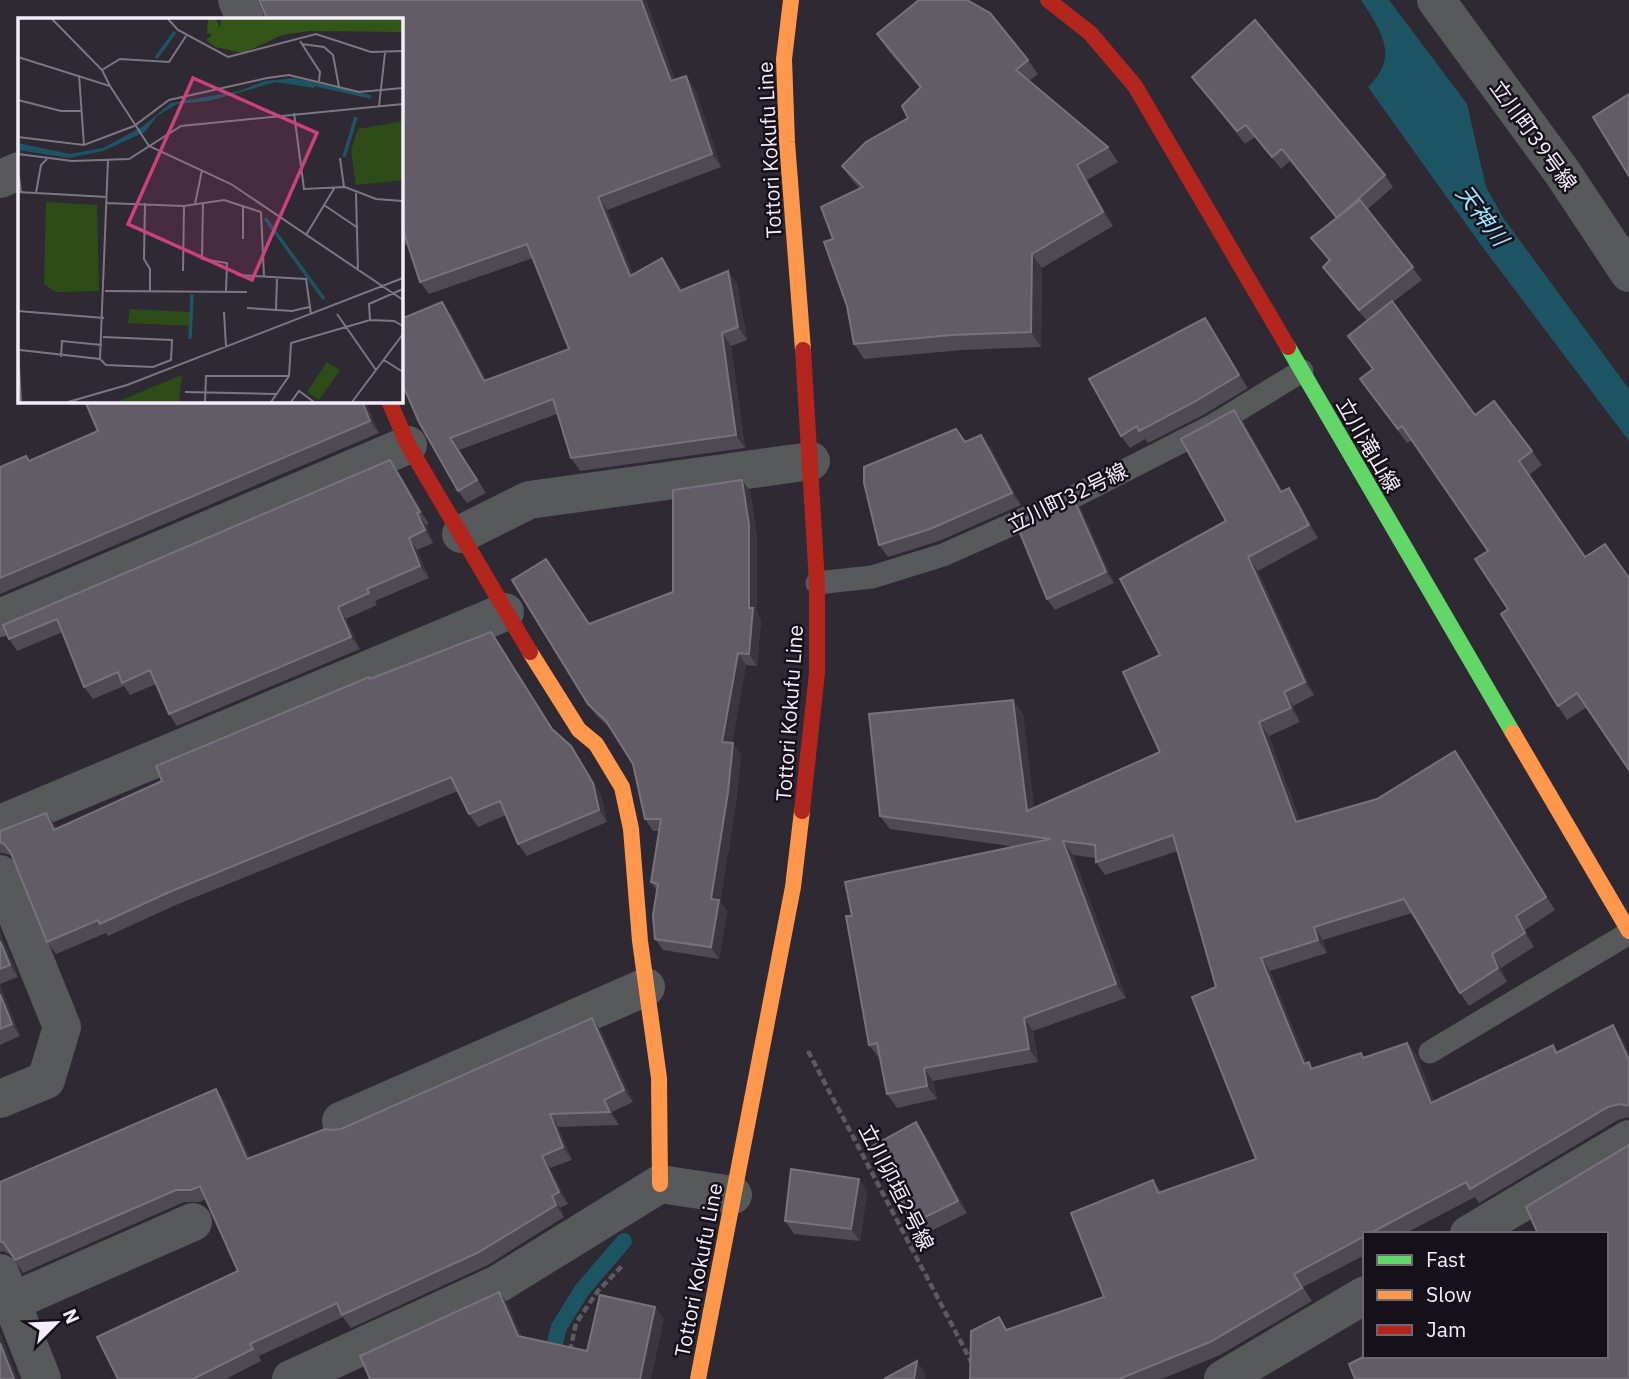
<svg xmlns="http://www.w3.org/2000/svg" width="1629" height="1379" font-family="'IBM Plex Sans','Noto Sans JP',sans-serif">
<rect width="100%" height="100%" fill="#2f2934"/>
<path fill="#1e5565" d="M1361,0h28l78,104 19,83 18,32 125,170v52l-148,-196 -113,-158c32,-31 13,-56 -7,-87z"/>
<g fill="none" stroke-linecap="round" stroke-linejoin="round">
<polyline stroke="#1e5565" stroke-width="16" points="546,1379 559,1327 582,1290 624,1241"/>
<g stroke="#5c5c5f" stroke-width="4.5" stroke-dasharray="7 3.5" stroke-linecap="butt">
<polyline points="808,1051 973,1365"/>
<polyline points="570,1351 576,1323 598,1291 623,1265"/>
</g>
<g stroke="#57595b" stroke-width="23">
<polyline points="817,583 872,577 943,555 1067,500 1212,426 1302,371"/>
<polyline points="1430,1052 1629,933"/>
</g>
<g stroke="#57595b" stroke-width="38">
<polyline points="237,0 245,19"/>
<polyline points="1436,0 1562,172 1629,273"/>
<polyline points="0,179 19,171"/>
<polyline points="461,534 529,500 811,461"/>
<polyline points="0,618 408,445"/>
<polyline points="0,824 505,612"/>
<polyline points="0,874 62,1027 46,1080 0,1099"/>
<polyline points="341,1121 646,987"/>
<polyline points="1469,1234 1629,1139"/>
<polyline points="0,1273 42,1379"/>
<polyline points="11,1302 193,1222"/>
<polyline points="291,1379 498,1284 660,1184 733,1195"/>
<polyline points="1223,1379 1365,1295"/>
</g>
<polyline stroke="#63d668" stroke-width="16" points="1288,347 1513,733"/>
<g stroke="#ff974d" stroke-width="16">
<polyline points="791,0 784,59 787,142 803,350"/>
<polyline points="530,652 579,730 596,744 622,787 631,829 640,941 659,1078 660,1184"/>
<polyline points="1513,733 1629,931"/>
<polyline points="698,1379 793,887 802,811"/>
</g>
<g stroke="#b3261e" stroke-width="16">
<polyline points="1048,0 1090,33 1135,86 1288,347"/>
<polyline points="389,401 408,445 530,652"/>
<polyline points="802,811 817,673 817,583 803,350"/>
</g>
</g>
<g fill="#4f4a54">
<polygon points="646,0 675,80 686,76 695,89 721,167 607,210 633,274 671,271 682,290 728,271 737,284 747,340 731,346 745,448 580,471 571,458 557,414 459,450 486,493 467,503 458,491 401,383 401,319 451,314 486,380 569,349 533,258 429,294 420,282 408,244 401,247 401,19"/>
<polygon points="877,34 1028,60 1038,74 1029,81 1108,147 1118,162 1087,180 1113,226 1042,268 1041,347 962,350 864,359 854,344 847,306 833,239 860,189 852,180 842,166 908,118 920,88 887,49"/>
<polygon points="1192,77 1385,175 1393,187 1368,209 1422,280 1393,302 1475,415 1532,451 1542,465 1529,475 1587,707 1567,720 1558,706 1508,609 1488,551 1412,440 1407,443 1369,392 1372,369 1367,321 1332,279 1323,267 1329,261 1311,238 1336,218 1290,161 1281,169 1255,137 1245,144"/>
<polygon points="1205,318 1248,388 1205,414 1148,443 1145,439 1130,448 1121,436"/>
<polygon points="369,410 379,433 0,594 0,467 30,461 98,431"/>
<polygon points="1234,410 1244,423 1282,491 1298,501 1318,538 1258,571 1314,695 1293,706 1300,722 1269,736 1300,821 1377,799 1455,751 1555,910 1525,930 1534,947 1501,968 1507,982 1469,1006 1460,993 1412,913 1323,940 1327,953 1270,971 1307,1063 1313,1068 1365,1058 1407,1043 1417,1056 1434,1102 1553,1045 1558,1052 1613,1025 1622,1039 1629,1054 1629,1117 1618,1120 1479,1203 1475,1197 1404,1234 1365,1234 1365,1255 1303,1287 1312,1301 1220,1355 1162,1379 970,1379 1008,1330 1104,1297 1153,1180 1161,1192 1256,1159 1216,987 1178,851 1105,875 1096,862 1096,858 1073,855 1126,998 1033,1031 1038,1062 933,1081 937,1099 897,1108 887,1094 880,1058 879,1058 869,1045 852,916 1016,847 890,829 880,816 1013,700 1023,714 1034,808 1160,752 1160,655 1226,521"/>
<polygon points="965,442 990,447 1021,505 939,541 888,557 879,545"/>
<polygon points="399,473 429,524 426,525 433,543 417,550 429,578 375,601 377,605 346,619 360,649 177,726 169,714 156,684 130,695 124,686 93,699 84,687 63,632 17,651 9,639"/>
<polygon points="750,491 757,537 757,613 761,620 757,666 746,665 732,743 741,755 736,804 720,902 727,911 719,959 663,950 655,939 657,891 651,882 659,831 653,831 645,819 633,764 612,730 596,715 588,704 589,624 673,592"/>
<polygon points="1081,509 1114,583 1055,610 1047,599"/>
<polygon points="491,632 554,731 571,746 579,759 601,795 607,822 527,856 518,844 506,815 478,827 469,814 458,791 176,905 108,936 106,933 56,954 47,942 13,856 4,853 0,853 0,831 46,813 56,828 162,781 370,679"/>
<polygon points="0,932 18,977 0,984"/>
<polygon points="0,985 20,1036 0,1045"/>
<polygon points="592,1018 601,1031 633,1102 612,1112 619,1125 558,1127 572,1160 550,1168 568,1204 560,1208 564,1217 488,1265 351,1328 343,1317 259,1356 261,1361 226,1379 118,1379 238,1271 206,1199 200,1202 184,1202 23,1273 11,1255 3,1251 0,1252 0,1182 216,1089 224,1101 250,1158 331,1130 341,1129"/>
<polygon points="925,1135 967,1213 921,1236 913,1223"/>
<polygon points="859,1179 867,1191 860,1241 794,1234 785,1221"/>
</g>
<g fill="#3b3640">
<polygon points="641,0 646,0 680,94 671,81"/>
<polygon points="686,76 695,89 721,167 712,154"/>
<polygon points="1077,165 1087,180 1113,226 1103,212"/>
<polygon points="598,197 607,210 639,289 630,276"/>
<polygon points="1032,254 1042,268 1041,347 1031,332"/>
<polygon points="662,258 671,271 689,304 680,291"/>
<polygon points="728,271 737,284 747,340 738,327"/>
<polygon points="442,302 451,314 493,394 484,381"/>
<polygon points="1205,318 1213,330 1248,388 1239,375"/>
<polygon points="722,333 731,346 745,448 736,435"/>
<polygon points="362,401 368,401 369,410 379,433 370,421"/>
<polygon points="1234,410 1244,423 1290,505 1281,492"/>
<polygon points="981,435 990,447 1021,505 1012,493"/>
<polygon points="390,460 399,473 429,524 420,512"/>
<polygon points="742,480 750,491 757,537 757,613 761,620 757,666 749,654 749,608"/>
<polygon points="1289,488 1298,501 1318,538 1309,525"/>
<polygon points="1073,497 1081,509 1114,583 1106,572"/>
<polygon points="417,513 426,525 433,543 425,530"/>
<polygon points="409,538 417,550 429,578 420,566"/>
<polygon points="1248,557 1258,571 1314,695 1305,682"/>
<polygon points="338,607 346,619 360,649 351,637"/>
<polygon points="738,653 746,665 730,754 722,742"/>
<polygon points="1284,692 1293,706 1300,722 1291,708"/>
<polygon points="1013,700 1023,714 1036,824 1027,811"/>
<polygon points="1259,722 1269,736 1305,836 1296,822"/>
<polygon points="733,743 741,755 736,804 720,902 727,911 719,959 711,947 711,899"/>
<polygon points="571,746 601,795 607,822 599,810"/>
<polygon points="1455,751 1465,765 1555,910 1546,897"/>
<polygon points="46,813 55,825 62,842 54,830"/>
<polygon points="1063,841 1073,855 1126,998 1116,984"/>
<polygon points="1516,916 1525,930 1534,947 1525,933"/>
<polygon points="1314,927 1323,940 1327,953 1318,940"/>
<polygon points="0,932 18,977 10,965 0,941"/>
<polygon points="1492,954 1501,968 1507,982 1498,968"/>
<polygon points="1261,958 1270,971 1313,1078 1304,1064"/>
<polygon points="0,985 20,1036 12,1024 0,994"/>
<polygon points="592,1018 601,1031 633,1102 624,1090"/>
<polygon points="1024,1018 1033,1031 1038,1062 1029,1049"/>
<polygon points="1613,1025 1622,1039 1629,1054 1629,1060"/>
<polygon points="1407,1043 1417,1056 1440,1117 1431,1103"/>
<polygon points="924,1068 933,1081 937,1099 927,1086"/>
<polygon points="216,1089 224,1101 256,1171 247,1159"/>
<polygon points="604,1100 612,1112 619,1125 610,1112"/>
<polygon points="550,1114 558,1127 572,1160 563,1147"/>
<polygon points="916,1122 925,1135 967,1213 958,1201"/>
<polygon points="542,1156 550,1168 568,1204 559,1192"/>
<polygon points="859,1179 867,1191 860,1241 851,1229"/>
<polygon points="552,1196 560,1208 564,1217 556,1205"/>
<polygon points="499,1292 508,1304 527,1348 518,1336"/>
<polygon points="655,1307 664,1319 651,1379 640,1379"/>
<polygon points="0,1333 18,1379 14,1379 0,1343"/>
<polygon points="917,1361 926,1374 925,1379 914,1379"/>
</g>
<g fill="#615c66" stroke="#78727d" stroke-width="2">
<polygon points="259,0 641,0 671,81 686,76 712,154 598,197 630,276 662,258 680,291 728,271 738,327 722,333 736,435 571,458 553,399 450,438 477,480 458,491 419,422 401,381 401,319 442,302 484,381 569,349 527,244 420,282 403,230 401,231 401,19 267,19"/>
<polygon points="919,0 967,0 990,13 1028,60 1016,70 1108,147 1077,165 1103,212 1032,254 1031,332 952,335 854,344 847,306 824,242 833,239 821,207 863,187 842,166 866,142 908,118 902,106 921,87 877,34"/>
<polygon points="1255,20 1385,175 1337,218 1282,149 1272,157 1246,125 1237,131 1192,77"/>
<polygon points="1629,94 1629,176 1593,117"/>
<polygon points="1360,200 1413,267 1359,310 1323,267 1330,260 1311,238"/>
<polygon points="1392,301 1475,415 1494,401 1532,451 1519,461 1585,557 1605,544 1629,578 1629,770 1577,693 1558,706 1501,614 1508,609 1475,559 1488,551 1402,426 1398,429 1360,379 1373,369 1348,336"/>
<polygon points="1205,318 1239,375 1196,401 1139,431 1137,426 1121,436 1089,379"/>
<polygon points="85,401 362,401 370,421 0,578 0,467 26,456 29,461 98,431"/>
<polygon points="1234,410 1281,492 1289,488 1309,525 1248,557 1305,682 1284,692 1291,708 1259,722 1296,822 1377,799 1455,751 1546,897 1516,916 1525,933 1492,954 1498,968 1460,993 1404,899 1314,927 1318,940 1261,958 1304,1064 1309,1062 1311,1069 1361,1053 1363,1058 1407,1043 1431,1103 1553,1045 1556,1053 1613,1025 1629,1060 1629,1106 1619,1104 1608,1107 1470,1189 1466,1182 1369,1234 1365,1234 1365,1236 1294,1274 1302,1288 1210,1342 1119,1379 970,1379 971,1331 999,1317 1006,1330 1104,1297 1071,1213 1153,1180 1158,1193 1256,1159 1192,997 1216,987 1173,835 1096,862 1095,845 1063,841 1116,984 1024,1018 1029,1049 924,1068 927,1086 887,1094 877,1043 869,1045 846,916 852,916 845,882 1051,839 880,816 869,714 1013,700 1027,811 1160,752 1123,672 1160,655 1120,579 1226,521 1181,439"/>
<polygon points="956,429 965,442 981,435 1012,493 930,529 879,545 864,483 864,467"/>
<polygon points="390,460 420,512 417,513 425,530 409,538 420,566 367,589 369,593 338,607 351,637 169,714 150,670 122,683 118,672 84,687 57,619 9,639 3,625"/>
<polygon points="742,480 749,525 749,608 753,608 749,654 738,653 722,742 733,743 728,792 711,899 719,900 711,947 655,939 653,915 658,884 651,882 661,819 645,819 633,764 606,721 588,704 512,580 546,559 589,624 673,592 673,490"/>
<polygon points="1073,497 1106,572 1047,599 1016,523"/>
<polygon points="491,632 552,729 571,746 593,783 599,810 518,844 500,801 469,814 451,777 167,893 100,924 98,920 47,942 11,853 4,844 0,842 0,831 46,813 54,830 162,781 156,766 369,677 370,679"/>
<polygon points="0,941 10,965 0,969"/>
<polygon points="0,994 12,1024 0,1029"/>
<polygon points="592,1018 624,1090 604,1100 610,1112 550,1114 563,1147 542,1156 559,1192 552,1196 556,1205 479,1252 342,1315 337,1303 250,1344 253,1349 193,1379 118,1379 97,1337 238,1271 200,1186 191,1190 176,1190 15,1260 4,1243 0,1241 0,1182 216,1089 247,1159 325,1129 331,1130 341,1129"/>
<polygon points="916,1122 958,1201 913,1223 871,1147"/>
<polygon points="1629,1145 1629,1379 1355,1379 1349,1364 1365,1356 1606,1356 1606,1234 1538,1234 1526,1207"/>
<polygon points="791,1169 859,1179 851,1229 785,1221"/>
<polygon points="499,1292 518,1336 587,1351 600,1295 655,1307 640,1379 370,1379 360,1356"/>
<polygon points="0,1343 14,1379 0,1379"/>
<polygon points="917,1361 914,1379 884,1379"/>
</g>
<g text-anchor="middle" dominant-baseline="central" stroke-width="5" stroke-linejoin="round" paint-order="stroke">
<g font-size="21" fill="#f4ecfa" stroke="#151019">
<text transform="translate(1534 135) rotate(54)">立川町39号線</text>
<text transform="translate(769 150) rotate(-93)">Tottori Kokufu Line</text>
<text transform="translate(1369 445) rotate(60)">立川滝山線</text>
<text transform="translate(1067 497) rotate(-26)">立川町32号線</text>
<text transform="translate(789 713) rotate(-86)">Tottori Kokufu Line</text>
<text transform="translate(897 1187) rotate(63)">立川卯垣2号線</text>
<text transform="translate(698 1270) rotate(-79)">Tottori Kokufu Line</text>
</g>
<g font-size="23" font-style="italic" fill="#96e5fe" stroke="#151019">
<text transform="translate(1483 215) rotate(53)">天神川</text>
</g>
</g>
<g transform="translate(18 18)">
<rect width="385" height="385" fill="#2f2934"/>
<path d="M385,103v59l-47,5 -5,-35 7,-21zM28,184l51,3 2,86 -43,1 -12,-8zM112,291l60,3v14l-62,-3zM309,344l13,8 -21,30 -12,-8zM164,357l-3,27h-61l1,-1z" fill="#2e4c18"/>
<path d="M190,1h8l4,9 1,-9h182v13l-93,-1 -28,4 -38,18 -29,-6 -9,-7 6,-5 -5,-2z" fill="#325618"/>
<path d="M276,60l22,5 -2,5 -38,-6 -67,19 -32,3 -20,12 -12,16 -42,19 -34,7 -51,-8v-7l52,11 33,-6 39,-21 29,-24 68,-12 26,-10z" fill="#1e5565"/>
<path fill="none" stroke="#1e5565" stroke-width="3.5" d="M138,40l19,-26M286,64l67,15M326,139l12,-40M247,200l59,81M172,321l2,-45"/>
<path fill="none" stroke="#7e7783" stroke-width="2" d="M34,1l50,51 8,16M150,1l10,11 50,27 88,-23 55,18 32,-1M282,23l20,31 -1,9M284,26l22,3 9,8 6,32M0,39l92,29 39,60 82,38 172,116M84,52l18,-11 49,3 17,-26M61,57l5,70M0,82l43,11h20M361,88l6,-53M276,95l10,76 41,-2 31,12 27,2M0,119l66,8 50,-19 35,-26 98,-22 22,-3 70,17 44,-4M0,136l54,7 57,-2 52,-33 222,-22M322,140l4,29M0,152l3,22M0,174l89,5M18,175l5,-28 6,-6M338,175l2,78M88,185l78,3 40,-6 37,12M127,185l-1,56 6,10v22M185,185l-1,56 25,4 -1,28M177,186l7,-34M306,187l34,23M243,194l3,64M288,217l29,-48M225,221v-33M165,253l1,-65M219,257l69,4 5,35M87,273l142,1M229,290l45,3 17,-4M258,291l1,-32M0,293l86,7M206,294l2,35M319,296l39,56M352,302l-1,-16 34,-15M0,332l3,52M2,332l80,9 6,6 47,2 18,-7 1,-20 -69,-3M43,339l1,-16 40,4M82,341l8,-199M366,342l19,12M167,374l91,2M50,384l59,-17 276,-107M187,384l1,-26h83M253,384l18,-26 2,-33 79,-23 24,1 9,5M273,384l8,-11 15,11M334,384l51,-68"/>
<path fill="#cc427b" fill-opacity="0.15" stroke="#cc427b" stroke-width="3.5" d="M175,60l124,55 -65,147 -124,-56z"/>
<rect width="385" height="385" fill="none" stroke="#f4ecfa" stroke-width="3.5"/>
</g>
<rect x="1363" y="1232" width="245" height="126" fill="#151019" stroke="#6e6873" stroke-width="2"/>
<rect x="1377" y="1255" width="35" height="10" fill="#63d668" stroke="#6e6873" stroke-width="2"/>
<text x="1426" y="1267" font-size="21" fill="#f4ecfa">Fast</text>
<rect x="1377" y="1290" width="35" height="10" fill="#ff974d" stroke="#6e6873" stroke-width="2"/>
<text x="1426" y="1302" font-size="21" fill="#f4ecfa">Slow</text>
<rect x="1377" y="1325" width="35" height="10" fill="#b3261e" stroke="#6e6873" stroke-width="2"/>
<text x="1426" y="1337" font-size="21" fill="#f4ecfa">Jam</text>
<g transform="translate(56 1323) rotate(66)" stroke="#151019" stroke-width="5" paint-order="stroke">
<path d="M0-5L12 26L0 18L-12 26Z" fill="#f4ecfa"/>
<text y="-10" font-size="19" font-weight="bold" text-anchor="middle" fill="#f4ecfa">N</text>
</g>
</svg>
